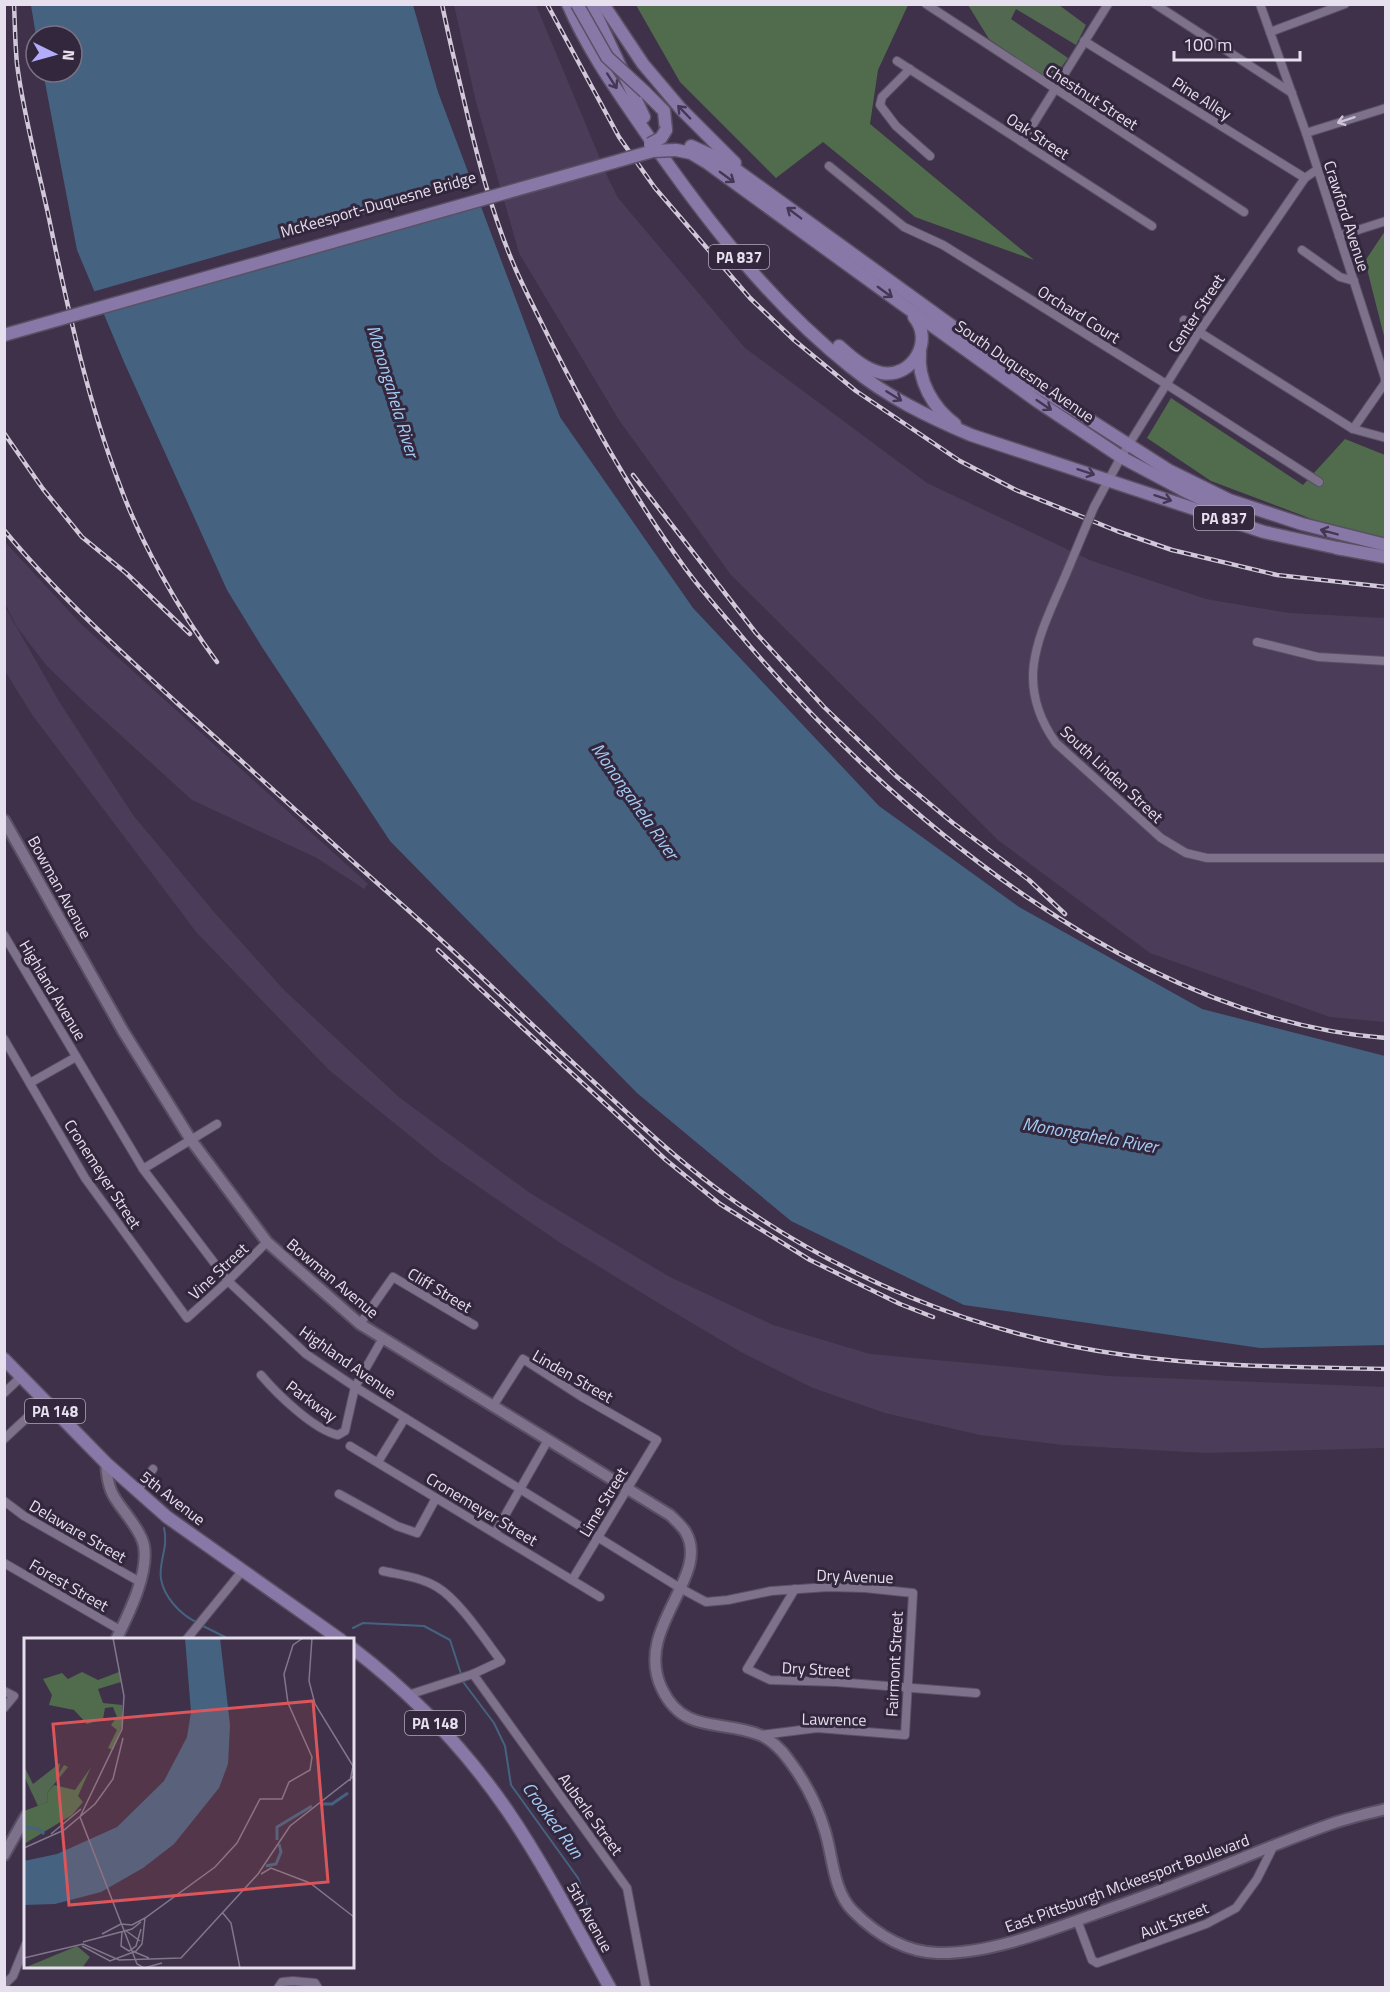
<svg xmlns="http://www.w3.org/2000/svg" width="1390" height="1992" font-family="'Titillium Web',sans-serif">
<rect width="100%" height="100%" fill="#3e3149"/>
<g fill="#4b3d59">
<polygon points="454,5 536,5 609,180 618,198 745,348 927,483 1092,561 1206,599 1289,613 1385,618 1385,1022 1330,1017 1150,953 998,840 731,575 619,420 519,253 476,102"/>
<polygon points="4,541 81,624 368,884 364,889 317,858 192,800 82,700 46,665 17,627 5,604"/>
<polygon points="5,607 60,703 133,815 214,912 284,990 400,1098 530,1193 668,1276 773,1325 870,1354 1109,1376 1385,1387 1385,1448 1206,1453 1063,1445 980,1435 885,1413 813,1388 741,1352 655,1301 559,1242 441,1161 329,1070 197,933 33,716 5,671"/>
</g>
<polygon fill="#526850" points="968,5 1059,5 1086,25 1076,45 1016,9 1011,19 1068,58 1051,82 989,39"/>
<g fill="#506c4d">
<polygon points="636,5 908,5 878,70 870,124 1034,260 915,217 823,142 776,178 680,82"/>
<polygon points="1385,231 1385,340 1365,261"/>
<polygon points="1171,398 1303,485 1345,439 1385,455 1385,538 1325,524 1211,481 1147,438"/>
</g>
<polygon fill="#456380" points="31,5 413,5 438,92 560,417 693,608 879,806 1019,907 1202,1009 1385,1056 1385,1345 1260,1348 964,1305 791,1221 637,1093 390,841 262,647 227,590 124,362 77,250 43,72 72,72 72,36 36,36"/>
<polygon fill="#3e3149" points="476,182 484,204 211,283 101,314 92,292"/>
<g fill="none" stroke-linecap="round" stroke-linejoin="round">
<g stroke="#456380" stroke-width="2">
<path d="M164,1528c5,19 -6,35 -3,51 3,18 19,35 35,43"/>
<polyline points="201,1625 231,1640"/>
<polyline points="353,1628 363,1623 424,1626 450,1640 464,1683 494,1723 505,1746 511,1785 578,1878 602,1949"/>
</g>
<defs>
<g id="minor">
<polyline points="926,4 1244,212"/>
<polyline points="1155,4 1292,93"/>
<polyline points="1260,4 1306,133 1385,378 1385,383 1353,429"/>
<polyline points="1270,32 1345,4"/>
<polyline points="1084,41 1305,178"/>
<polyline points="897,61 1152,226"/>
<polyline points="910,69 882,97 880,105 896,126 930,156"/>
<polyline points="1306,133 1386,108"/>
<polyline points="1022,142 1108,4"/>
<polyline points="829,166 904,227 943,245 1166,384 1319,482"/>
<polyline points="1339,236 1386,221"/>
<polyline points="1302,250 1340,277 1354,281"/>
<polyline points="1184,320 1199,332 1353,429 1386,438"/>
<polyline points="1094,507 1121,457 1199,332 1305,178 1318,169"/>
<path d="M1066,574c-26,61 -54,107 -10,169l105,95 25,15 21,5h179"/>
<polyline points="1257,642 1318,657 1386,661"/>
<polyline points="4,935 143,1169 228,1281 306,1354 355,1387 680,1588 706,1602 728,1600 771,1591 828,1587 865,1588 913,1593 905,1735 817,1728 761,1735"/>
<polyline points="4,1039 85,1178 187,1318 228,1281 267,1242"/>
<polyline points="30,1083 76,1057"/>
<polyline points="143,1169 217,1124"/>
<polyline points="360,1324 393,1277 474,1325"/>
<path d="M261,1375c16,19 53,55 77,60l7,-4 10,-44 28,-49"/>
<polyline points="4,1393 21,1377"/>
<polyline points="493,1406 523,1359 582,1397 657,1440 572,1580"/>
<polyline points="4,1439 45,1401"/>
<polyline points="350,1446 600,1597"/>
<polyline points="378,1462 405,1418"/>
<polyline points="137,1491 153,1469"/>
<polyline points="339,1494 397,1526 417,1533 436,1498"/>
<polyline points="4,1501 24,1516 140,1582"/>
<polyline points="495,1533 548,1440"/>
<polyline points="4,1563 120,1630"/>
<path d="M383,1571c18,4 37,6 54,16 22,13 48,53 64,74l-28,13 -65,21"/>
<polyline points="795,1589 747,1669 770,1680 836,1682 976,1693"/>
<polyline points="186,1640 243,1570"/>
<polyline points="473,1674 627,1888 646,1988"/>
<polyline points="4,1691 14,1696 4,1708"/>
<polyline points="1077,1920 1092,1960 1097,1963 1206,1924 1236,1908 1257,1879 1274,1845"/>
<polyline points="4,1985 13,1976 26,1944"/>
<polyline points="278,1988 282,1982 293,1981 315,1983 318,1988"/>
</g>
<g id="secondary">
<path d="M4,820l119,211 68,109 76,102 93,82 310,191c5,5 11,10 15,16 28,45 -53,97 -23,158 22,46 60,30 98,46 10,4 22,15 28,24 17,22 29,45 37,72 8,26 8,60 28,80 24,24 51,41 85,42 51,1 110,-22 157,-39 31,-11 62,-22 92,-34 47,-18 93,-38 141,-55 19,-7 38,-11 58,-16"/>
<path d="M106,1463c2,35 11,36 28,62 4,6 9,15 10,21 5,28 -16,69 -28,94"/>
<polyline points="4,1855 26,1816"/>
</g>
<g id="primary">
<path d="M568,4c20,47 52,91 80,132 59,85 123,168 204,232 35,29 77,49 119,67l293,97 78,17"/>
<polyline points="591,4 644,117"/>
<polyline points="603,4 643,64 681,109 735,163"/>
<polyline points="645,92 664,111 666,130"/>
<polyline points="691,146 724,161 1024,378 1170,471 1229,500 1302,524 1386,545"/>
<polyline points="676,150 691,153 706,162 899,302 1037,401 1121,457 1183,490 1237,516"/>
<path d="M839,346c12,11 27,24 43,27 31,5 52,-33 32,-56"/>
<path d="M920,352c-3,28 13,56 35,72"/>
<polyline points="1337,548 1386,557"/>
<polyline points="4,1359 106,1463 167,1517 341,1640"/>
<path d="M352,1648c59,45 113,101 155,162 38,56 70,118 103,178"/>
</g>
</defs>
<use href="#minor" stroke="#5a5064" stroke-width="10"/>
<use href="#secondary" stroke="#5a5064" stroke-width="14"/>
<use href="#primary" stroke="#5a5064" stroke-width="15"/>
<use href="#minor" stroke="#7e718c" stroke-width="8"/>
<use href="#secondary" stroke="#7e718c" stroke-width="10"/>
<use href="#primary" stroke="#8878a7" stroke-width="12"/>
<defs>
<g id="rail">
<path d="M14,4c1,20 1,40 3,60 7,55 23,110 34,164 18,86 37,173 68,255 21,59 61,129 98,179"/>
<path d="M442,4c6,30 13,59 20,88 14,60 29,121 54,178 11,25 24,49 36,74 39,77 82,154 133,224 16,22 35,43 52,63 153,183 401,389 649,407"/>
<polyline points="547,4 619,137 655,188 750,298 794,340 856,391 960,461 1016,490 1117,531 1172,550 1277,575 1386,587"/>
<polyline points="4,433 43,489 82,537 126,573 190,634"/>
<polyline points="633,475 756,633 824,707 896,776 953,823 1029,880 1065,914"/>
<path d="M4,530c52,63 113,118 173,173 69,62 137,124 207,186 72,62 140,129 211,194 39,36 78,73 121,105 119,88 261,147 409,167 86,12 174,12 261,14"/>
<polyline points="438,950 666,1160 720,1204 810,1260 900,1304 933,1317"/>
</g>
</defs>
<use href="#rail" stroke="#d1c9d9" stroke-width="4.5"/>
<use href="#rail" stroke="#33273e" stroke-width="2" stroke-dasharray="7" stroke-linecap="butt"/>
<defs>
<polyline id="minor-bridge" points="1066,574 1094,507"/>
<g id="primary-bridge">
<polyline points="577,4 607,57 645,92"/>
<polyline points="650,144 661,138 666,130"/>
<polyline points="4,335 653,151 676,150"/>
</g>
</defs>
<use href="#minor-bridge" stroke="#5a5064" stroke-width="10" stroke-linecap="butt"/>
<use href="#primary-bridge" stroke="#5a5064" stroke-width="15" stroke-linecap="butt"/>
<use href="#minor-bridge" stroke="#7e718c" stroke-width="8"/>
<use href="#primary-bridge" stroke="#8878a7" stroke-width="12"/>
</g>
<defs><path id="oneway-shaft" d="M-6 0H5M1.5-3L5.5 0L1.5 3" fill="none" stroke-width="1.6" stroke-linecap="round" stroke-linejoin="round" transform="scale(1.5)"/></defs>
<g stroke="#443753">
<use href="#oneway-shaft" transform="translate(612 81) rotate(57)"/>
<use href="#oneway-shaft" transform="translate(684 112) rotate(-134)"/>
<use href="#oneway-shaft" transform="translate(727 177) rotate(36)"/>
<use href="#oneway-shaft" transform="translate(794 213) rotate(-143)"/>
<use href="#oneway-shaft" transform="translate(885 292) rotate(36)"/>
<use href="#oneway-shaft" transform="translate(894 396) rotate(32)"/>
<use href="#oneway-shaft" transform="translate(1044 405) rotate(34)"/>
<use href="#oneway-shaft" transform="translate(1086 472) rotate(18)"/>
<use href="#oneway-shaft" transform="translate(1163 498) rotate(18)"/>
<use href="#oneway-shaft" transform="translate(1329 532) rotate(-165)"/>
</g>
<use stroke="#ccc4d6" href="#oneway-shaft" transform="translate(1346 120) rotate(162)"/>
<g text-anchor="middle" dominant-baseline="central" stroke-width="6" stroke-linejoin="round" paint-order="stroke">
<g fill="#33273e" stroke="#b0a8b9" stroke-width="1.5">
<rect x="709" y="245" width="60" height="24" rx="4.5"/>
<rect x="1194" y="506" width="60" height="24" rx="4.5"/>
<rect x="25" y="1399" width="60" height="24" rx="4.5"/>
<rect x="405" y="1711" width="60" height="24" rx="4.5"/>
</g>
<g font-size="15" font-weight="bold" fill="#e6dfee">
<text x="739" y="257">PA 837</text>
<text x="1224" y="518">PA 837</text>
<text x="55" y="1411">PA 148</text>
<text x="435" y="1723">PA 148</text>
</g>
<g font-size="16" fill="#e6dfee" stroke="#33273e">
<text transform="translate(1092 97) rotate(33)">Chestnut Street</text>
<text transform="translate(1202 98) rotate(32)">Pine Alley</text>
<text transform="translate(1038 136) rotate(33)">Oak Street</text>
<text transform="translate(378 204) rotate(-16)">McKeesport-Duquesne Bridge</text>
<text transform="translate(1347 216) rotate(72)">Crawford Avenue</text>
<text transform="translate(1196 313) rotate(-57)">Center Street</text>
<text transform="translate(1079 314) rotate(32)">Orchard Court</text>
<text transform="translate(1025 371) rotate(35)">South Duquesne Avenue</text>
<text transform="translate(1112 774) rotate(43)">South Linden Street</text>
<text transform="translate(60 887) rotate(61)">Bowman Avenue</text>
<text transform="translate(53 990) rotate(59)">Highland Avenue</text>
<text transform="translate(103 1174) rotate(57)">Cronemeyer Street</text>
<text transform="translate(218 1271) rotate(-43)">Vine Street</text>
<text transform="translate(333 1278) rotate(40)">Bowman Avenue</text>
<text transform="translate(440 1290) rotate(31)">Cliff Street</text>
<text transform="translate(348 1362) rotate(35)">Highland Avenue</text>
<text transform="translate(573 1376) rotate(30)">Linden Street</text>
<text transform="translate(312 1401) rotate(36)">Parkway</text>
<text transform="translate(173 1498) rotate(38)">5th Avenue</text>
<text transform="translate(603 1502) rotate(-59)">Lime Street</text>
<text transform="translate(482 1509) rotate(31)">Cronemeyer Street</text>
<text transform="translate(78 1531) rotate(30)">Delaware Street</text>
<text transform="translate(855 1576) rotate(2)">Dry Avenue</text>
<text transform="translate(69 1585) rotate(30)">Forest Street</text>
<text transform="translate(894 1664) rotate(-87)">Fairmont Street</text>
<text transform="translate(816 1669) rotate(3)">Dry Street</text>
<text transform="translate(834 1719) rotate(1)">Lawrence</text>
<text transform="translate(591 1814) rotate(54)">Auberle Street</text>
<text transform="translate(1127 1883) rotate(-20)">East Pittsburgh Mckeesport Boulevard</text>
<text transform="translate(590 1917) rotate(61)">5th Avenue</text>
<text transform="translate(1174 1920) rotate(-22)">Ault Street</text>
</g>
<g font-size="18" font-style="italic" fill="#a4cdf5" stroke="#33273e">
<text transform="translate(393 391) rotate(73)">Monongahela River</text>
<text transform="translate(635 801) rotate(55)">Monongahela River</text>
<text transform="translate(1090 1135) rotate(10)">Monongahela River</text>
<text transform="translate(553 1820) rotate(54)">Crooked Run</text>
</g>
</g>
<g transform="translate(24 1638)">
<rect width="330" height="330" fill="#3e3149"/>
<path d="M36,125l-1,10 5,-8 4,2 -21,26 1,9 -10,4 -14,-30v-10l9,18zM53,308l13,11 -8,11h-58z" fill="#526850"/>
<path d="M58,34l16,8 21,-8 2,10 -23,7 5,14 19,2v21l-9,24 -5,-2 9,-18 -6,-5 6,-8 -4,-10 -8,1 -2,11 -16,5 -13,-14 -25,-5 3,-10 -9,-16 19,-6 6,6zM67,129l-13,29 5,6 -11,13 -48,29v-33l24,-9 -1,-9 7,-8 21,5z" fill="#506c4d"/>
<path d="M161,0h35l10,87 -2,39 -9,24 -45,56 -31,24 -42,24 -46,12 -31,1v-44l33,-7 60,-27 47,-46 23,-44 4,-25z" fill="#456380"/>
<path fill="none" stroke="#456380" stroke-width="3" d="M298,166h10l16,-11M0,189l15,2 5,5M253,202v-13l35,-21M242,228l10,-2 5,-12 -2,-8"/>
<path fill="none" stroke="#81778b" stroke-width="1.5" d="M89,0l11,58 -2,33 -42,88 57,147 7,4 18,-5M288,0l-3,43 6,23 38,62 -3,15M27,196l30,-25M0,210l40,-18 31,-26 18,-25 10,-41M237,236l10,-6 39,15 44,34M198,274l9,11 9,45M97,286l11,1 13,-7 70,-51 22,-24 23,-44h22l7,-17 21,-12 2,-13 -24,-54 -4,-29 9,-29 10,-7M101,292l15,11M98,294l-1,14 8,5 7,-5 5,-17M78,296l19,-10M59,304l49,-13 9,-7M58,308l28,15 26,-10 6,-7 3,-26M108,313l17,7M0,320l59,-14 36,16 62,-2 77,-84 32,-48 64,-50"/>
<path fill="#da565a" fill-opacity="0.15" stroke="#da565a" stroke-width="3" d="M289,63l15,181 -259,23 -16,-181z"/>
<rect width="330" height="330" fill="none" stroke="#e6dfee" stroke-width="3"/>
</g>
<rect width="1390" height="1992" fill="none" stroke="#e6dfee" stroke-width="12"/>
<g transform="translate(54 54) rotate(95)"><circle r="28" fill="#33273e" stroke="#7b7184" stroke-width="1.5"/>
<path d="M0-4.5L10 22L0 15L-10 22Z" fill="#b3adf9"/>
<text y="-9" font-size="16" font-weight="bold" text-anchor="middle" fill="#e6dfee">N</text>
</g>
<path d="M1174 51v9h126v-9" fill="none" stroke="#e6dfee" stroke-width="3"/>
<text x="1183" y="51" font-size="18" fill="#e6dfee" stroke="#33273e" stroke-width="4.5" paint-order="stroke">100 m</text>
</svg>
